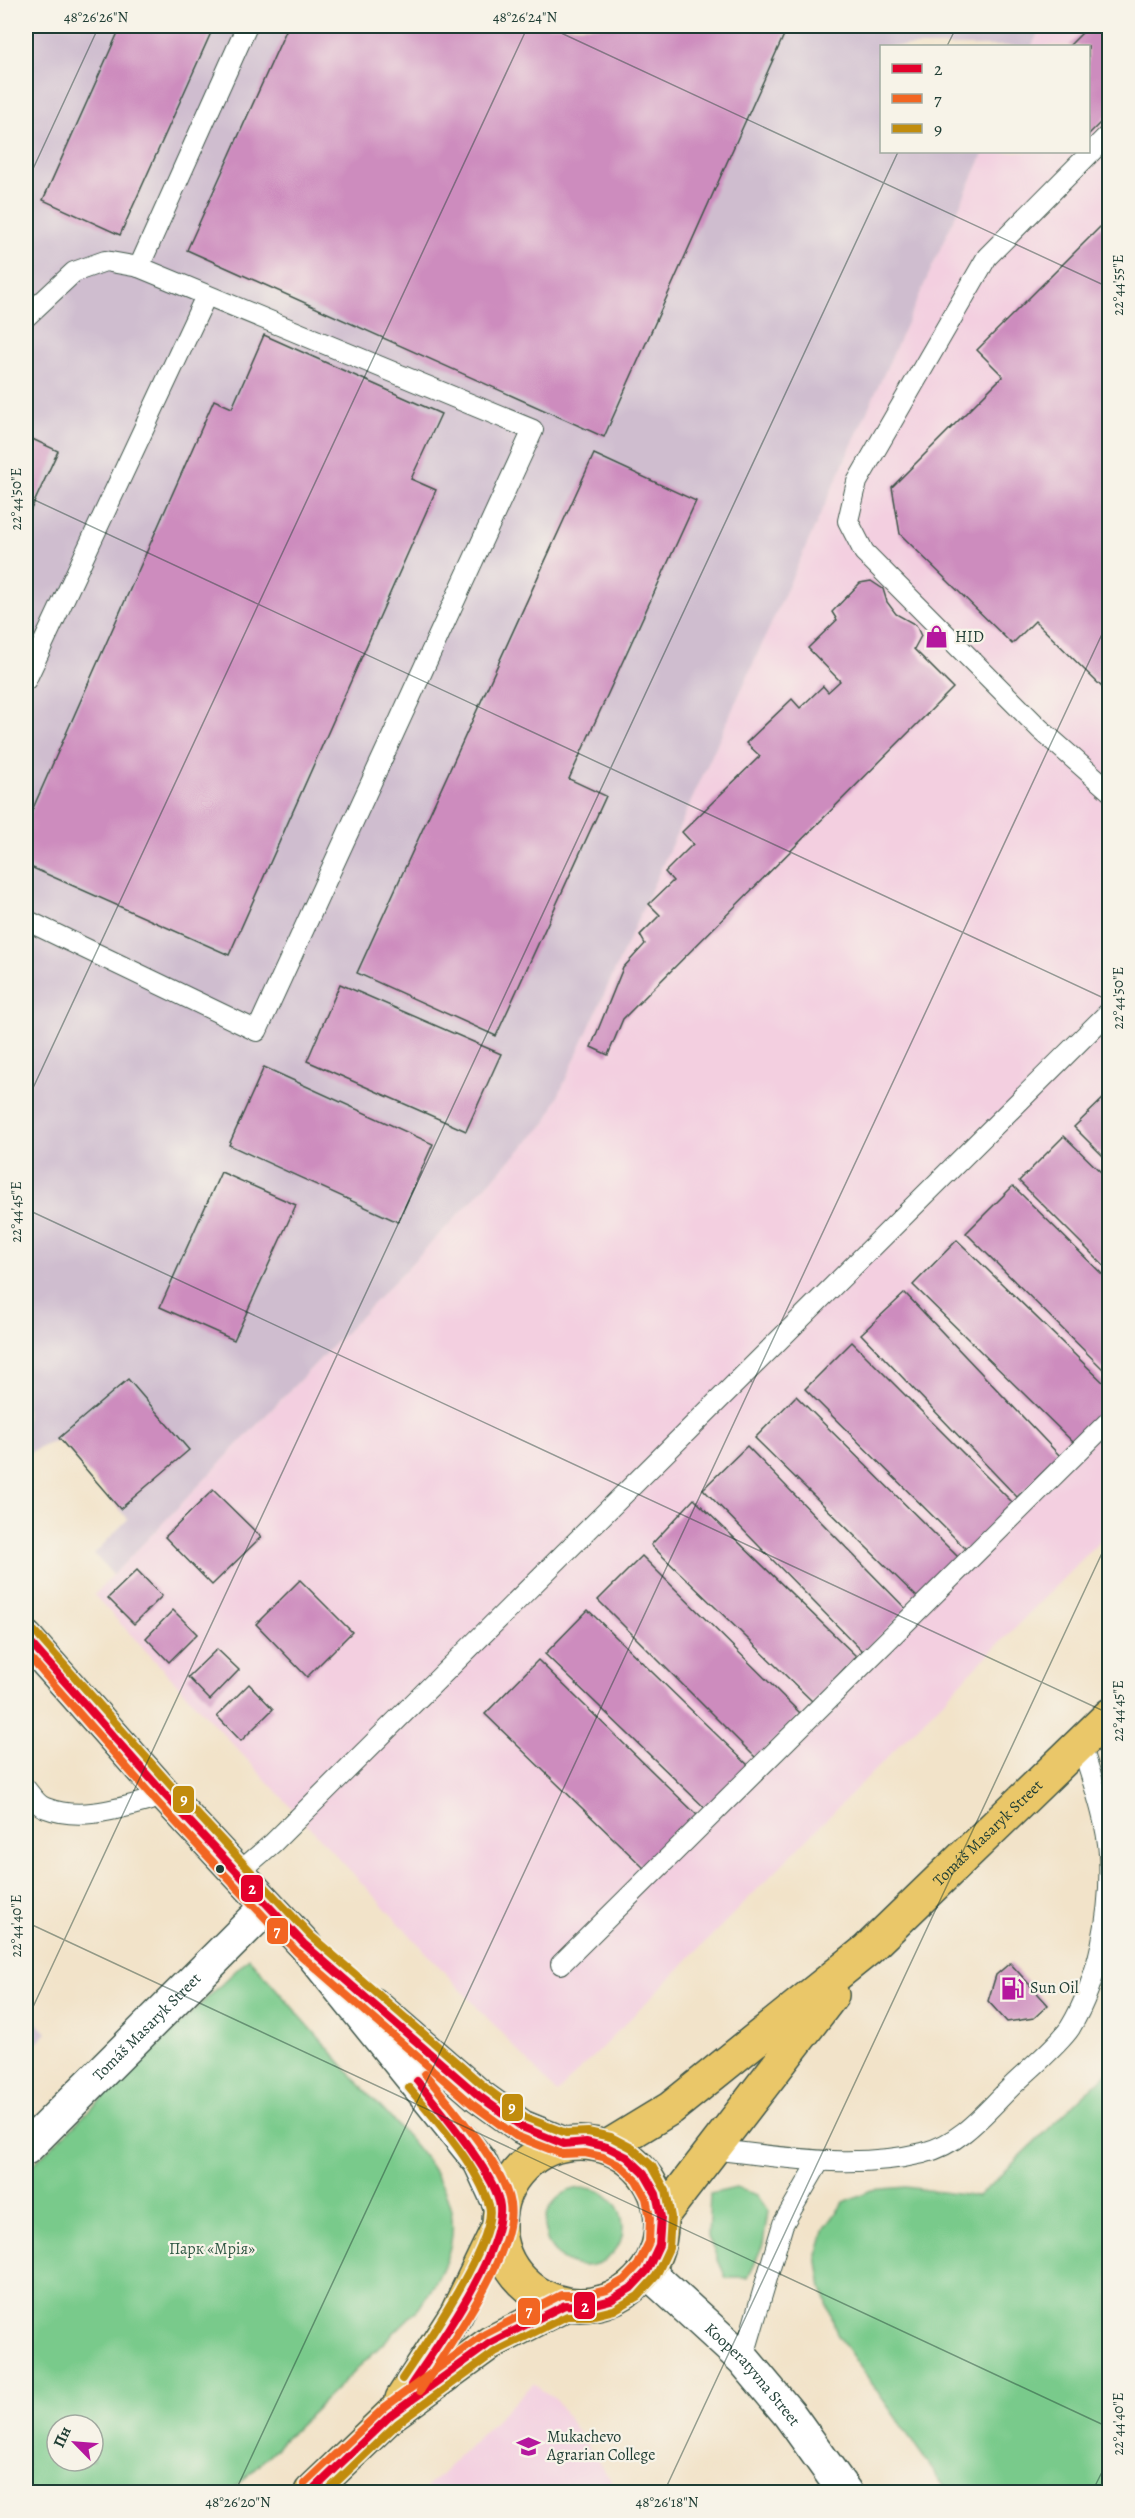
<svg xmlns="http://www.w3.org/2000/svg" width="1135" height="2518" font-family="Alegreya,serif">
<rect width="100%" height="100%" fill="#f7f3e8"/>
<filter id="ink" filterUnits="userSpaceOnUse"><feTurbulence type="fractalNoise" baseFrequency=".0167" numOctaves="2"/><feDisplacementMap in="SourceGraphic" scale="12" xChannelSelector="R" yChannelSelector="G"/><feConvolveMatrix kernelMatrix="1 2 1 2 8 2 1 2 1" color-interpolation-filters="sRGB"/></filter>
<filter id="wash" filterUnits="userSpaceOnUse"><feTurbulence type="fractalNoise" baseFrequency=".008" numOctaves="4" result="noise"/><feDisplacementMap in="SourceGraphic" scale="24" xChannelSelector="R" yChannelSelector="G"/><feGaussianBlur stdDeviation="1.35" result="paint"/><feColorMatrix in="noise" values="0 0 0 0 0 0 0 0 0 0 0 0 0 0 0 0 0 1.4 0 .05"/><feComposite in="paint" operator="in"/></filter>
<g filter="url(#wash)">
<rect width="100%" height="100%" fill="#f2e3c9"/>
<g fill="#f3cfe0">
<polygon points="1041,26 1109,26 1109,1532 557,2093 94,1595 546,1123 984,152 1088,152 1088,46 1032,46"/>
<polygon points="533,2384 555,2399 619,2492 422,2492"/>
</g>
<g fill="#cfbdcf">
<polygon points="26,26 1041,26 1032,46 882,46 882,152 984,152 546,1123 113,1575 94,1554 128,1519 59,1439 26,1454"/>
<polygon points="26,2011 47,2033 26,2054"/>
</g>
<g fill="#79ca8b" stroke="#4c8460" stroke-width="1.5" fill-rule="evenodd">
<path d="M249,1958c37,42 75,85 112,128 30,34 81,79 90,125 7,37 -12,68 -32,97l-188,184h-205v-321zM57,2425h36v36h-36z"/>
<polygon points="1109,2071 1109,2492 948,2492 837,2334 822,2288 817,2255 825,2228 844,2202 871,2190 906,2187 978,2197"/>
<circle cx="584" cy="2227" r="39"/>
<polygon points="736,2188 757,2195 768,2211 763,2244 748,2278 726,2278 708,2237 710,2194"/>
</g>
<g id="blocks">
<g fill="#cd8cbe">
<polygon points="121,26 214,26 120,235 43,200"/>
<polygon points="288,26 788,26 604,437 187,250"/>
<polygon points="1089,26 1110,26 1110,113 1088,135 1088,46 1069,46"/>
<polygon points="1110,217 1110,695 1035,621 1012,644 900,534 892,487 1003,376 977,350"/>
<polygon points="264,335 441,414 411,479 436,490 229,955 26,865 26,824 214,400 232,408"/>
<polygon points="26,436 58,451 26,520"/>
<polygon points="594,454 696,501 569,779 606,796 496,1036 357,973"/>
<polygon points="871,581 883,589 887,602 896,614 916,625 921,636 914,649 953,688 623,1019 608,1055 591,1047 623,968 645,944 640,935 660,915 649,904 673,881 665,872 693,844 682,832 760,756 746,743 792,699 800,708 823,686 828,692 840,681 808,648 837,620 832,612 860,583"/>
<polygon points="340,984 501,1054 466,1131 307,1061"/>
<polygon points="264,1067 433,1144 398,1222 229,1145"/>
<polygon points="1110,1092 1110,1163 1074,1127"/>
<polygon points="1064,1136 1110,1181 1110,1272 1019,1181"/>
<polygon points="221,1172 296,1205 234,1340 160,1307"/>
<polygon points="1013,1186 1110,1282 1110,1376 966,1233"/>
<polygon points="957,1240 1110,1389 1110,1409 1075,1444 913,1285"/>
<polygon points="905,1293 1060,1456 1017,1497 861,1334"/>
<polygon points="852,1342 1013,1503 967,1550 805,1389"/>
<polygon points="128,1379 189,1450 120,1509 59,1438"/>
<polygon points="796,1396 959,1558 919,1599 755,1438"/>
<polygon points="747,1446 906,1609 863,1652 703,1489"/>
<polygon points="213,1490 261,1537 212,1585 165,1537"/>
<polygon points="694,1499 856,1656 813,1702 651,1545"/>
<polygon points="642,1556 801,1714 756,1758 598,1600"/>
<polygon points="137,1570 162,1596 134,1624 108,1598"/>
<polygon points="300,1580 352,1632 307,1677 256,1624"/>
<polygon points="173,1610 197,1634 169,1662 146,1638"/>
<polygon points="588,1610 750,1767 708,1811 545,1654"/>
<polygon points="217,1649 239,1670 210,1700 188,1677"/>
<polygon points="538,1660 698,1816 646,1870 485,1714"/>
<polygon points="249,1684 273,1709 241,1741 217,1716"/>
<polygon points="1010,1963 1048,2005 1034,2018 1007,2022 988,2001 996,1975"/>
</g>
</g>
</g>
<g filter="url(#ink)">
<use href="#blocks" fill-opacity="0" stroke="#3f564a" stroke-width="1.5"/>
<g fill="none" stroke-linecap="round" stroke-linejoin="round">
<defs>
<g id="service">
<polyline points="1110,133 987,257 857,482 848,521 864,552 1040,729 1110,791"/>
<polyline points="26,317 74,272 105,261 139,267"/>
<polyline points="26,680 206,296"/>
<polyline points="26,920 257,1031 533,430 139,267 247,26"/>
<path d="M26,1789c5,6 12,17 20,19 38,15 82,-3 120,-12"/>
<polyline points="238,1873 273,1843 1110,1011"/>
<polyline points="561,1964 1110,1420"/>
<path d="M712,2149c70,8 141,21 211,4 37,-9 60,-38 86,-64 16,-16 50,-44 61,-61 29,-48 42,-118 39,-174 -2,-35 -18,-77 -28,-110"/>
<polyline points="743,2359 783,2224 819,2162"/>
</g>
<g id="minor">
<path id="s1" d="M26,2148l242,-242"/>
<path id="s2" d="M647,2271l96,88 46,55 56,78"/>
</g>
<g id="tertiary">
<polyline points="26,1638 166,1796 304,1944 480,2162 500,2205"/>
<polyline points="373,2004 479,2096 522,2127 564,2144"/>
</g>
<g id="primary">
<circle cx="580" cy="2224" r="81"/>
<path id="s3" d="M607,2147l64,-39 196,-158 243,-235"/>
<polyline points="661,2217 832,1995"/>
<polyline points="402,2399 456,2315 498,2228"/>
<polyline points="311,2492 391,2415 490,2343 565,2305"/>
</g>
</defs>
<use href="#service" stroke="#3f564a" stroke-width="22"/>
<use href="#minor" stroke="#3f564a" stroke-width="36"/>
<use href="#tertiary" stroke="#3f564a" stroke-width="36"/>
<use href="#primary" stroke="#3f564a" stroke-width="36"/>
<use href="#service" stroke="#fff" stroke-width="20"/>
<use href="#minor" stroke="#fff" stroke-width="33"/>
<use href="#tertiary" stroke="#fff" stroke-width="33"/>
<use href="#primary" stroke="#eac769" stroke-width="33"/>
<defs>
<g id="bus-1">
<polyline points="26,1638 166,1796 304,1944 479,2096 522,2127 564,2144 586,2142 607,2147 627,2157 644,2173 656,2194 661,2217 659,2245 647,2271 631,2288 611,2300 588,2306 565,2305 490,2343 391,2415 311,2492"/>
<path d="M411,2385c26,-39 93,-132 89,-179 -3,-30 -63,-100 -83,-125"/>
</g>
<g id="bus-2">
<polyline points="26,1653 158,1803 297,1952 472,2104 516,2136 562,2154 585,2153 603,2157 621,2166 636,2180 646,2198 650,2218 649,2242 638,2265 624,2280 607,2290 587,2295 561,2295 485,2334 385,2407 304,2484"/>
<path d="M420,2391c26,-40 98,-140 90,-187 -5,-37 -61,-100 -85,-130"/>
</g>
<g id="bus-3">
<polyline points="34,1631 174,1789 311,1936 486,2088 527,2118 566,2133 588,2132 611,2137 632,2148 652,2166 666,2191 671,2217 669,2248 656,2276 638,2296 614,2310 590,2316 567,2316 495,2352 398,2423 326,2492"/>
<path d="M402,2379c21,-31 97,-140 87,-174 -12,-40 -54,-86 -80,-117"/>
</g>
</defs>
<use href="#bus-1" stroke="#f7f3e8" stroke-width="12"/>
<use href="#bus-2" stroke="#f7f3e8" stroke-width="12"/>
<use href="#bus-3" stroke="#f7f3e8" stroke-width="12"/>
<use href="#bus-1" stroke="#e4002b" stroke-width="8"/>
<use href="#bus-2" stroke="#f26522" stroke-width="8"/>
<use href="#bus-3" stroke="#c18c0d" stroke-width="8"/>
</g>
</g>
<path fill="none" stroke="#1f3d34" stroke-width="1.5" stroke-opacity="0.45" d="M546,26l564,262M947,46l10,-20M26,184l73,-158M26,496l1084,505M26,1103l502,-1077M26,1209l1084,505M26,1922l1084,506M26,2022l872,-1870M235,2492l875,-1875M664,2492l446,-956M1092,2492l18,-36"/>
<defs>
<symbol id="shop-bare" viewBox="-9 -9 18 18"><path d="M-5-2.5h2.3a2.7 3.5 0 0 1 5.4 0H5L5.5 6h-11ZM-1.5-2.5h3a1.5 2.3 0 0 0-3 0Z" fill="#b5179e" stroke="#f7f3e8" stroke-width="2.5" paint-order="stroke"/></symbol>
<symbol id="fuel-bare" viewBox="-9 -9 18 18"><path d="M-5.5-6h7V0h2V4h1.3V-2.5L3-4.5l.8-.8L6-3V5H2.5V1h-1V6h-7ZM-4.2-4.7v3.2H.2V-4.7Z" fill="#b5179e" stroke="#f7f3e8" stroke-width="2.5" paint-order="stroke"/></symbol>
<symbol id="university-bare" viewBox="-9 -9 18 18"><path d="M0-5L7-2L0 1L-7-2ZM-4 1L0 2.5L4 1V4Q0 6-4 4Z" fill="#b5179e" stroke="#f7f3e8" stroke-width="2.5" paint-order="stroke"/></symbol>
</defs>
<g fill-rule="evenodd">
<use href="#shop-bare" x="920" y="620" width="33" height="33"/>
<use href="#fuel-bare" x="996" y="1972" width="33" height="33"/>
<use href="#university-bare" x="512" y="2430" width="33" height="33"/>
</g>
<circle fill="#1f3d34" stroke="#f7f3e8" stroke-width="2" cx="220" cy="1869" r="5"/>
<g text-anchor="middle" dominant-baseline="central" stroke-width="4.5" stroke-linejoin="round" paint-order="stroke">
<g font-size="16" fill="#1f3d34" stroke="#f7f3e8" text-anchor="start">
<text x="955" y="637">HID</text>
<text x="1030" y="1988">Sun Oil</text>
<text x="547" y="2437">Mukachevo<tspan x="547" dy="18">Agrarian College</tspan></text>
</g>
<g font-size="16" fill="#1f3d34" stroke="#f7f3e8">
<text stroke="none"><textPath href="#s3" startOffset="495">Tomáš Masaryk Street</textPath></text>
<text stroke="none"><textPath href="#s1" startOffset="171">Tomáš Masaryk Street</textPath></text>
<text stroke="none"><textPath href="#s2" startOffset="148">Kooperatyvna Street</textPath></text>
</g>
<g font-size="16" fill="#315945" stroke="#f7f3e8">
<text x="212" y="2249">Парк «Мрія»</text>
</g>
</g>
<g stroke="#f7f3e8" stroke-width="2">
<rect x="172" y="1785" width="23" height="29" rx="6" fill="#c18c0d"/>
<rect x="240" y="1874" width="24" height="29" rx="6" fill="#e4002b"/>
<rect x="266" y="1917" width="23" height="28" rx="6" fill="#f26522"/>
<rect x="501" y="2093" width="23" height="29" rx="6" fill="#c18c0d"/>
<rect x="573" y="2291" width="23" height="29" rx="6" fill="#e4002b"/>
<rect x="517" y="2297" width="24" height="29" rx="6" fill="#f26522"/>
</g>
<g font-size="16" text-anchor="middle" font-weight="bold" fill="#fff">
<text x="184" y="1805">9</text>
<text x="252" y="1894">2</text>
<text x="277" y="1937">7</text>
<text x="512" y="2113">9</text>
<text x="585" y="2312">2</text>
<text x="529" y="2317">7</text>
</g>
<rect width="1135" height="2518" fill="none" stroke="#f7f3e8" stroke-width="66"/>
<rect x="880" y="45" width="210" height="108" fill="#f7f3e8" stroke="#a1aaa0" stroke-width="1.5"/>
<rect x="892" y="64" width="30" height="9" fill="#e4002b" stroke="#a1aaa0" stroke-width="1.5"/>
<text x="934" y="75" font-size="18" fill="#1f3d34">2</text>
<rect x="892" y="94" width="30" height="9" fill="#f26522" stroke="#a1aaa0" stroke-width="1.5"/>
<text x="934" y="105" font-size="18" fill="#1f3d34">7</text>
<rect x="892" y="124" width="30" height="9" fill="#c18c0d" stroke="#a1aaa0" stroke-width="1.5"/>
<text x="934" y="135" font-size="18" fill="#1f3d34">9</text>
<g transform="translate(75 2443) rotate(295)"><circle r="28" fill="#f7f3e8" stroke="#a1aaa0" stroke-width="1.5"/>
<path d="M0-4.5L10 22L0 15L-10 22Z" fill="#b5179e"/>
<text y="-9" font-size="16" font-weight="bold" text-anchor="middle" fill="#1f3d34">Пн</text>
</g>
<rect x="33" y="33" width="1069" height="2452" fill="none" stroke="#1f3d34" stroke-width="2"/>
<g font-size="15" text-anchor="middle" fill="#1f3d34">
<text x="96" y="22">48°26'26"N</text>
<text x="525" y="22">48°26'24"N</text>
<text transform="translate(1118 285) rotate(-90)" y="5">22°44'55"E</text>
<text transform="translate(16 499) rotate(-90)" y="5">22°44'50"E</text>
<text transform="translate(1118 998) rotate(-90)" y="5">22°44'50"E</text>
<text transform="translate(16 1212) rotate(-90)" y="5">22°44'45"E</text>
<text transform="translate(1118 1711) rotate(-90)" y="5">22°44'45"E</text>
<text transform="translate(16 1926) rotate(-90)" y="5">22°44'40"E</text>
<text transform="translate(1118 2424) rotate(-90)" y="5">22°44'40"E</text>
<text x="238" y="2507">48°26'20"N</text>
<text x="667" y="2507">48°26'18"N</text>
</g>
</svg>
